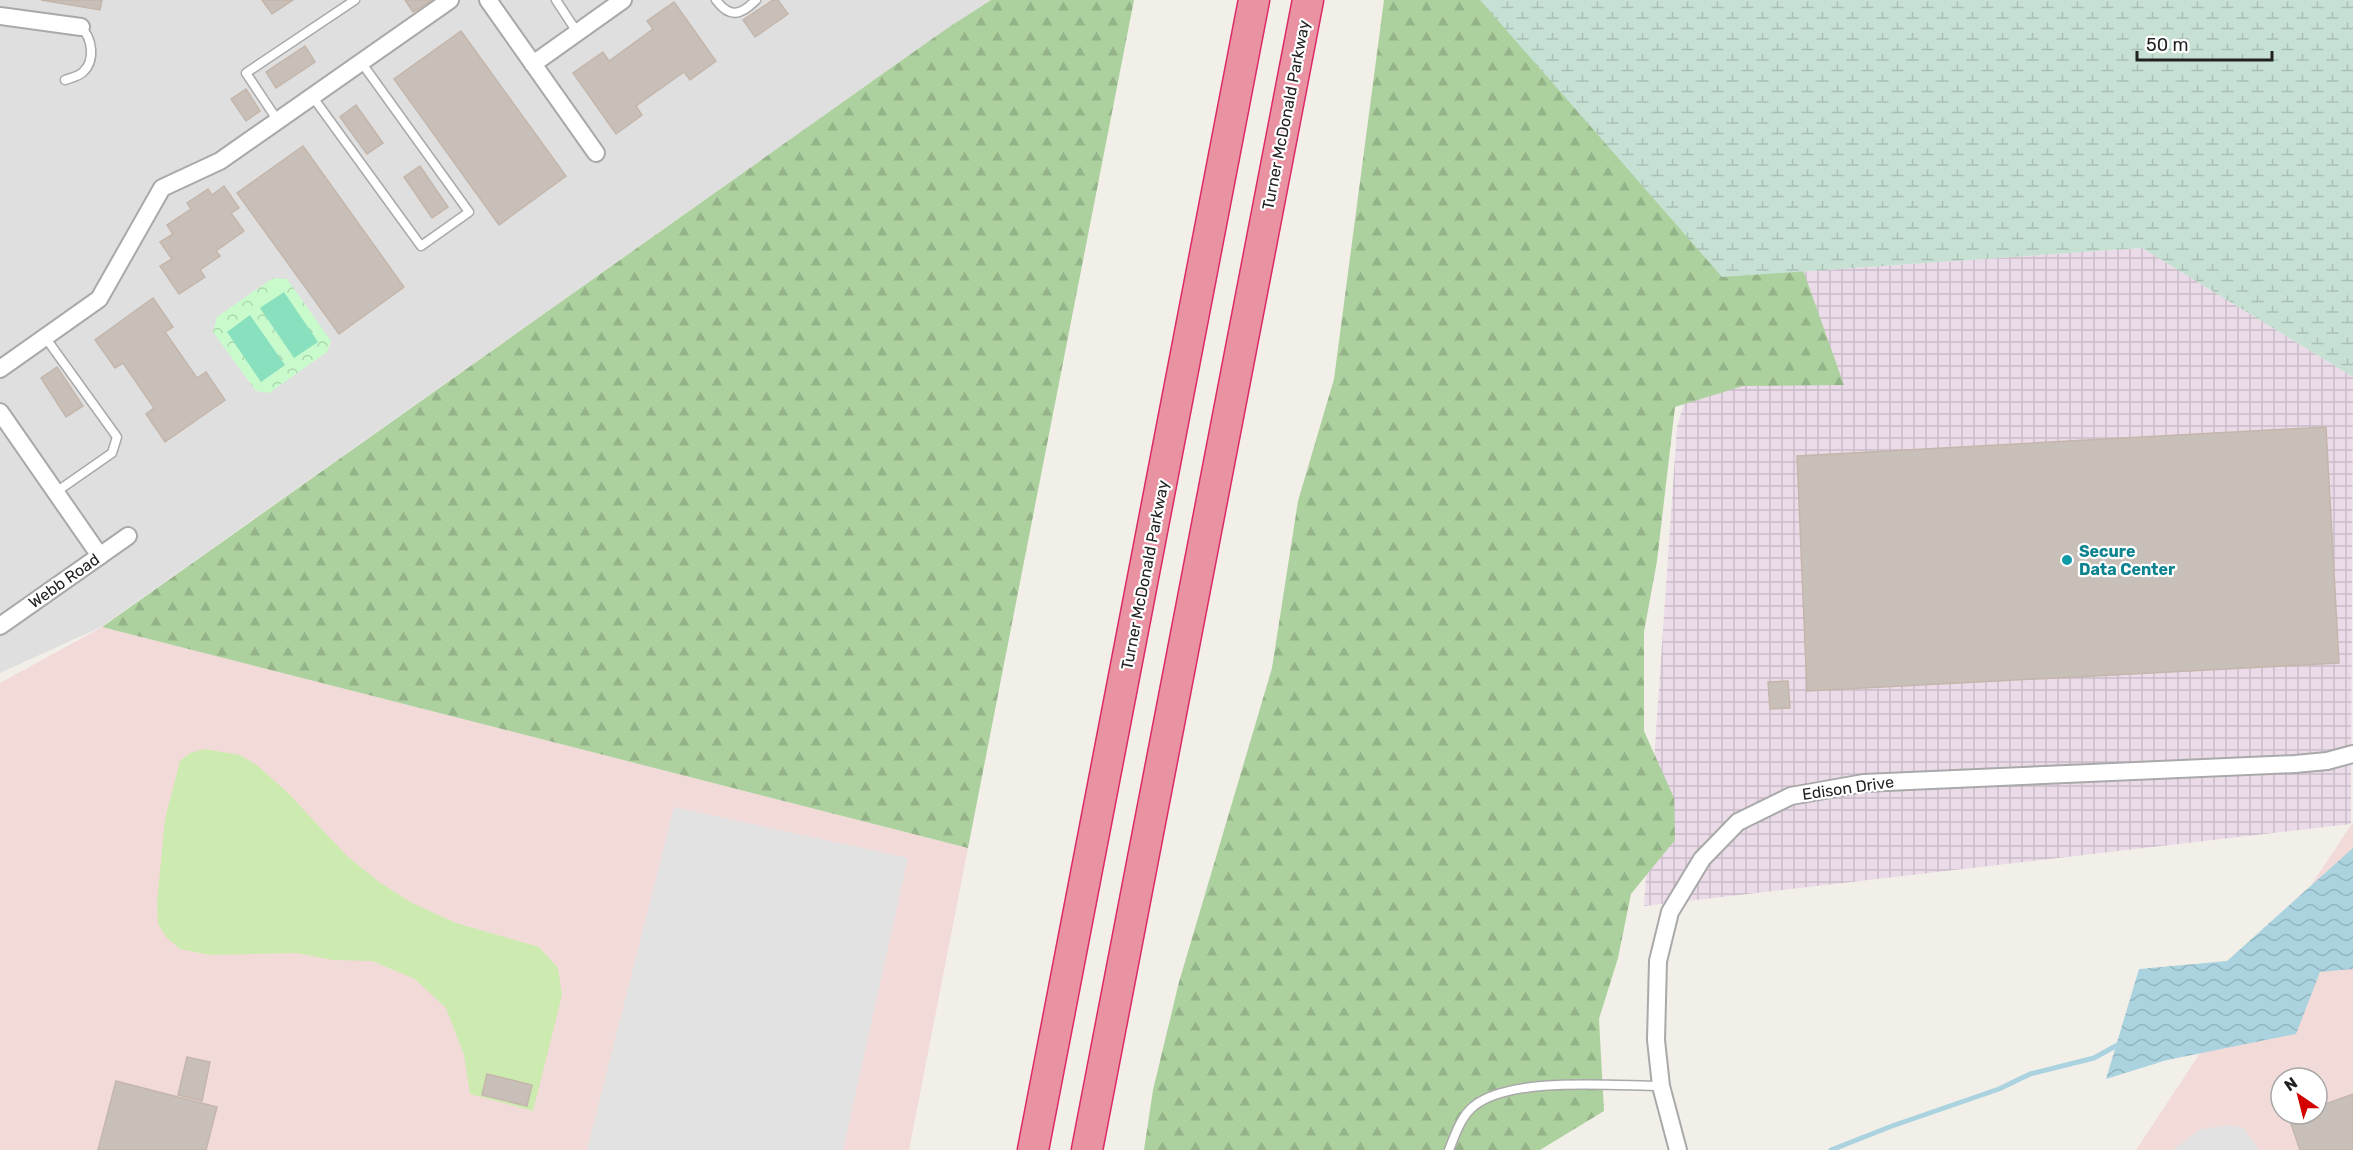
<svg xmlns="http://www.w3.org/2000/svg" width="2353" height="1150" font-family="Rubik,sans-serif">
<defs>
<pattern id="industrial-grid" width="8" height="8" patternUnits="userSpaceOnUse" patternTransform="scale(1.5)"><rect width="8" height="8" fill="#ebdbe8"/><path d="M0 4h8M4 0v8" fill="none" stroke="#c9bcc7"/></pattern>
<pattern id="forest-firs" width="22" height="20" patternUnits="userSpaceOnUse" patternTransform="scale(1.5)"><rect width="22" height="20" fill="#add19e"/><path d="M5 1l3.5 6h-7zM16 11l3.5 6h-7z" fill="#95b388"/></pattern>
<pattern id="wetland-marsh" width="20" height="14" patternUnits="userSpaceOnUse" patternTransform="scale(1.5)"><rect width="20" height="14" fill="#c6e0d4"/><path d="M1 5h8M5 5V1M11 12h8M15 12V8" fill="none" stroke="#aac0b6"/></pattern>
<pattern id="park-crowns" width="20" height="18" patternUnits="userSpaceOnUse" patternTransform="scale(1.5)"><rect width="20" height="18" fill="#c8facc"/><path d="M2 6a3 3 0 1 1 6 0M12 15a3 3 0 1 1 6 0" fill="none" stroke="#acd6af"/></pattern>
<pattern id="water-waves" width="16" height="10" patternUnits="userSpaceOnUse" patternTransform="scale(1.5)"><rect width="16" height="10" fill="#aad3df"/><path d="M0 5q4-4 8 0t8 0" fill="none" stroke="#92b5bf"/></pattern>
</defs>
<rect width="100%" height="100%" fill="#f2efe9"/>
<polygon fill="#e0dfdf" points="0,0 991,0 946,29 101,627 0,673"/>
<g fill="#f2dad9" fill-rule="evenodd">
<polygon points="102,627 968,848 909,1150 0,1150 0,683"/>
<path d="M2353,822v328h-217zM2281,1078h36v36h-36z"/>
</g>
<polygon fill="url(#industrial-grid)" points="2142,248 2353,377 2351,824 1644,906 1677,427 1722,277"/>
<polygon fill="#cdebb0" points="205,749 240,755 258,766 287,792 347,856 379,882 412,903 456,923 539,947 558,968 562,995 533,1111 470,1094 464,1055 446,1008 415,979 372,961 333,960 296,953 210,955 180,949 166,937 158,924 157,902 165,819 180,761 190,753"/>
<g fill="url(#forest-firs)">
<polygon points="991,0 1134,0 968,848 102,627 946,29"/>
<polygon points="1384,0 1707,0 1844,385 1743,386 1675,407 1657,561 1644,632 1644,731 1674,798 1675,840 1631,894 1618,958 1599,1019 1604,1111 1540,1150 1144,1150 1153,1090 1179,982 1272,668 1298,501 1334,379"/>
</g>
<polygon fill="url(#wetland-marsh)" points="1480,0 2353,0 2353,377 2142,248 1722,277"/>
<polygon fill="url(#park-crowns)" points="273,278 287,279 331,341 327,352 269,393 256,391 213,332 217,317"/>
<g fill="#88e0be">
<polygon points="284,292 318,342 294,358 260,308"/>
<polygon points="250,315 285,365 261,382 227,332"/>
</g>
<g fill="#e2e2e2">
<polygon points="674,807 908,858 843,1150 587,1150"/>
<polygon points="2226,1125 2244,1128 2259,1150 2173,1150 2199,1130"/>
</g>
<polygon fill="url(#water-waves)" points="2353,848 2353,969 2320,972 2296,1034 2167,1060 2106,1079 2139,969 2227,961"/>
<g fill="none" stroke-linecap="round" stroke-linejoin="round">
<polyline stroke="#aad3df" stroke-width="5" points="1831,1150 1892,1126 1999,1089 2030,1074 2094,1058 2121,1043"/>
</g>
<g fill="#c7bfb8" stroke="#c4b6ab" stroke-width="1.5">
<polygon points="41,0 102,0 100,10"/>
<polygon points="262,0 293,0 272,14"/>
<polygon points="405,0 432,0 413,12"/>
<polygon points="773,0 778,0 788,14 755,37 743,20"/>
<polygon points="674,2 716,61 690,80 684,72 636,106 642,115 616,134 573,73 603,52 609,61 653,29 647,21"/>
<polygon points="461,31 566,176 499,225 394,79"/>
<polygon points="305,46 315,62 276,88 266,72"/>
<polygon points="246,89 260,111 246,121 231,99"/>
<polygon points="356,105 383,143 367,154 340,117"/>
<polygon points="303,146 404,287 339,334 237,193"/>
<polygon points="420,166 448,207 432,218 404,177"/>
<polygon points="224,186 239,208 231,213 244,231 216,251 220,256 200,270 205,277 179,294 160,266 172,259 160,242 173,234 167,225 191,209 187,203 208,189 212,195"/>
<polygon points="153,298 173,327 165,332 197,378 206,372 225,400 165,442 146,414 154,408 123,363 115,368 95,340"/>
<polygon points="57,367 83,406 66,417 41,378"/>
<polygon points="2326,427 2339,663 1807,691 1797,456"/>
<polygon points="1788,681 1790,708 1770,709 1768,682"/>
<polygon points="187,1057 210,1062 202,1101 178,1095"/>
<polygon points="487,1074 532,1085 527,1106 482,1095"/>
<polygon points="116,1081 217,1107 206,1150 98,1150"/>
<polygon points="2353,1094 2353,1150 2300,1150 2289,1118 2299,1114 2317,1114 2317,1107"/>
</g>
<g fill="none" stroke-linecap="round" stroke-linejoin="round">
<defs>
<g id="lane">
<polyline points="556,0 577,32"/>
<path d="M716,0c14,19 25,15 40,0"/>
<path d="M65,80c5,-2 15,-4 18,-8 13,-12 9,-34 -2,-45"/>
<polyline points="312,96 421,246 469,212 361,62"/>
<polyline points="278,121 246,73 355,0"/>
<polyline points="45,337 117,437 112,453 56,492"/>
<path d="M1449,1150c6,-15 12,-34 25,-44 37,-30 139,-20 187,-20"/>
</g>
<g id="street">
<polyline points="488,0 596,153"/>
<polyline points="0,16 81,27"/>
<polyline points="533,64 623,0"/>
<polyline points="0,369 99,299 162,188 220,161 450,0"/>
<polyline points="0,412 100,556"/>
<polyline points="0,626 128,536"/>
<polyline points="1678,1150 1661,1086 1656,1040 1658,961 1670,912 1702,859 1738,822 1791,796 1864,783 2295,764 2327,761 2353,754"/>
</g>
<g id="highway">
<polyline points="1033,1150 1254,0"/>
<polyline points="1087,1150 1308,0"/>
</g>
</defs>
<use href="#lane" stroke="#a9a9a9" stroke-width="11"/>
<use href="#street" stroke="#a9a9a9" stroke-width="20"/>
<use href="#highway" stroke="#dc2a67" stroke-width="33"/>
<use href="#lane" stroke="#fff" stroke-width="8"/>
<use href="#street" stroke="#fff" stroke-width="16"/>
<use href="#highway" stroke="#e892a2" stroke-width="30"/>
</g>
<circle fill="#0f9aa8" stroke="#fff" stroke-width="2" cx="2067" cy="560" r="6"/>
<g text-anchor="middle" dominant-baseline="central" stroke-width="4.5" stroke-linejoin="round" paint-order="stroke">
<g font-size="16" fill="#222" stroke="#fff">
<text transform="translate(1286 115) rotate(-79)">Turner McDonald Parkway</text>
<text transform="translate(1145 575) rotate(-79)">Turner McDonald Parkway</text>
<text transform="translate(64 581) rotate(-35)">Webb Road</text>
<text transform="translate(1848 788) rotate(-8)">Edison Drive</text>
</g>
<g font-size="16" font-weight="bold" fill="#0d838f" stroke="#fff" text-anchor="start">
<text x="2079" y="551">Secure<tspan x="2079" dy="18">Data Center</tspan></text>
</g>
</g>
<g transform="translate(2299 1096) rotate(325)"><circle r="28" fill="#ffffff" stroke="#a7a7a7" stroke-width="1.5"/>
<path d="M0-4.5L10 22L0 15L-10 22Z" fill="#d40000"/>
<text y="-9" font-size="16" font-weight="bold" text-anchor="middle" fill="#222222">N</text>
</g>
<path d="M2137 51v9h135v-9" fill="none" stroke="#222222" stroke-width="3"/>
<text x="2146" y="51" font-size="18" fill="#222222" stroke="#ffffff" stroke-width="4.5" paint-order="stroke">50 m</text>
</svg>
